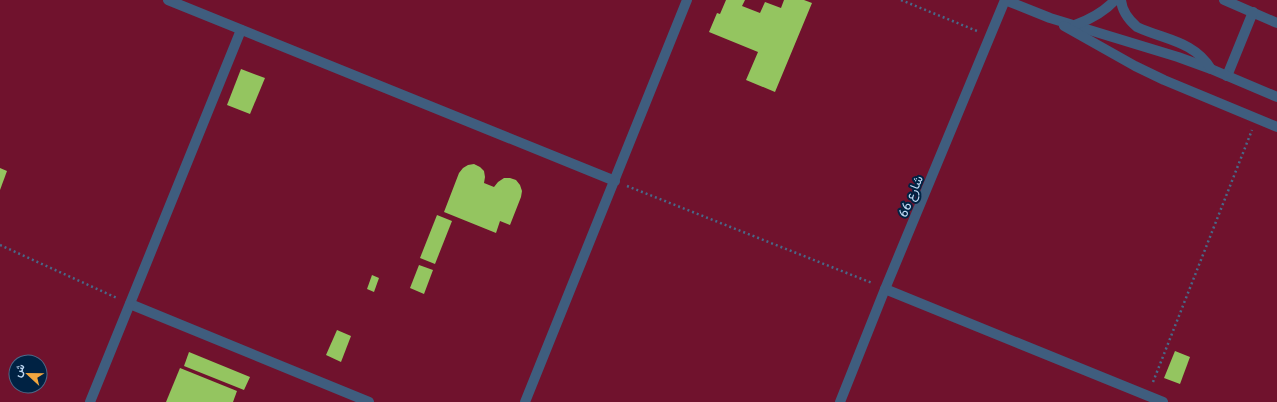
<svg xmlns="http://www.w3.org/2000/svg" width="1277" height="402" font-family="Cabin,Vazirmatn,sans-serif">
<rect width="100%" height="100%" fill="#082c4e"/>
<path fill="#70122d" fill-rule="evenodd" d="M0,0h1277v402h-1277zM16,362h24v24h-24z"/>
<g fill="#94c560">
<polygon points="726,0 745,0 742,6 760,13 765,2 781,8 784,0 804,0 812,3 775,92 746,80 758,52 709,32 717,13 720,14"/>
<polygon points="241,69 265,78 250,114 227,105"/>
<polygon points="474,164 480,167 484,171 485,177 484,183 494,187 498,182 504,178 510,178 516,180 520,185 522,191 521,197 510,225 500,221 496,233 444,212 459,173 463,168 468,165"/>
<polygon points="0,168 7,171 0,190"/>
<polygon points="437,215 452,221 435,264 420,258"/>
<polygon points="419,265 433,270 424,294 410,288"/>
<polygon points="372,275 379,278 374,292 367,289"/>
<polygon points="337,330 351,336 341,362 326,355"/>
<polygon points="1175,351 1190,357 1180,384 1164,378"/>
<polygon points="189,352 250,377 244,390 184,366"/>
<polygon points="180,368 237,391 233,402 166,402"/>
</g>
<g fill="none" stroke-linecap="round" stroke-linejoin="round">
<g stroke="#486888" stroke-width="2.5" stroke-dasharray="2 3" stroke-linecap="butt">
<polyline points="901,0 977,31"/>
<polyline points="627,186 872,283"/>
<polyline points="0,245 117,298"/>
<polyline points="1153,382 1252,130"/>
</g>
<g stroke="#3f5d7e" stroke-width="10">
<polyline points="1224,0 1277,23"/>
<polyline points="1227,76 1253,12"/>
</g>
<g stroke="#3f5d7e" stroke-width="10">
<polyline points="168,0 615,181"/>
<polyline points="1005,0 1050,18 1178,57 1211,69 1277,97"/>
<path d="M1121,0c1,12 8,20 16,27 28,13 57,14 74,42"/>
<path d="M1075,25c16,-6 29,-13 40,-25"/>
<polyline points="1064,26 1135,66 1164,80 1277,127"/>
<polyline points="885,289 1163,402"/>
<polyline points="130,304 369,402"/>
<polyline points="90,402 241,30"/>
<polyline points="525,402 687,0"/>
<polyline points="840,402 885,289 1005,0"/>
</g>
</g>
<g text-anchor="middle" dominant-baseline="central" stroke-width="4" stroke-linejoin="round" paint-order="stroke">
<g font-size="13" fill="#bfd8f3" stroke="#002243">
<text transform="translate(910 196) rotate(-67)">شارع 66</text>
</g>
</g>
<g transform="translate(28 374) rotate(292)"><circle r="19" fill="#002243" stroke="#4c6b89"/>
<path d="M0-3L7 15L0 10L-7 15Z" fill="#f1a63f"/>
<text y="-6" font-size="11" font-weight="bold" text-anchor="middle" fill="#bfd8f3">ش</text>
</g>
</svg>
